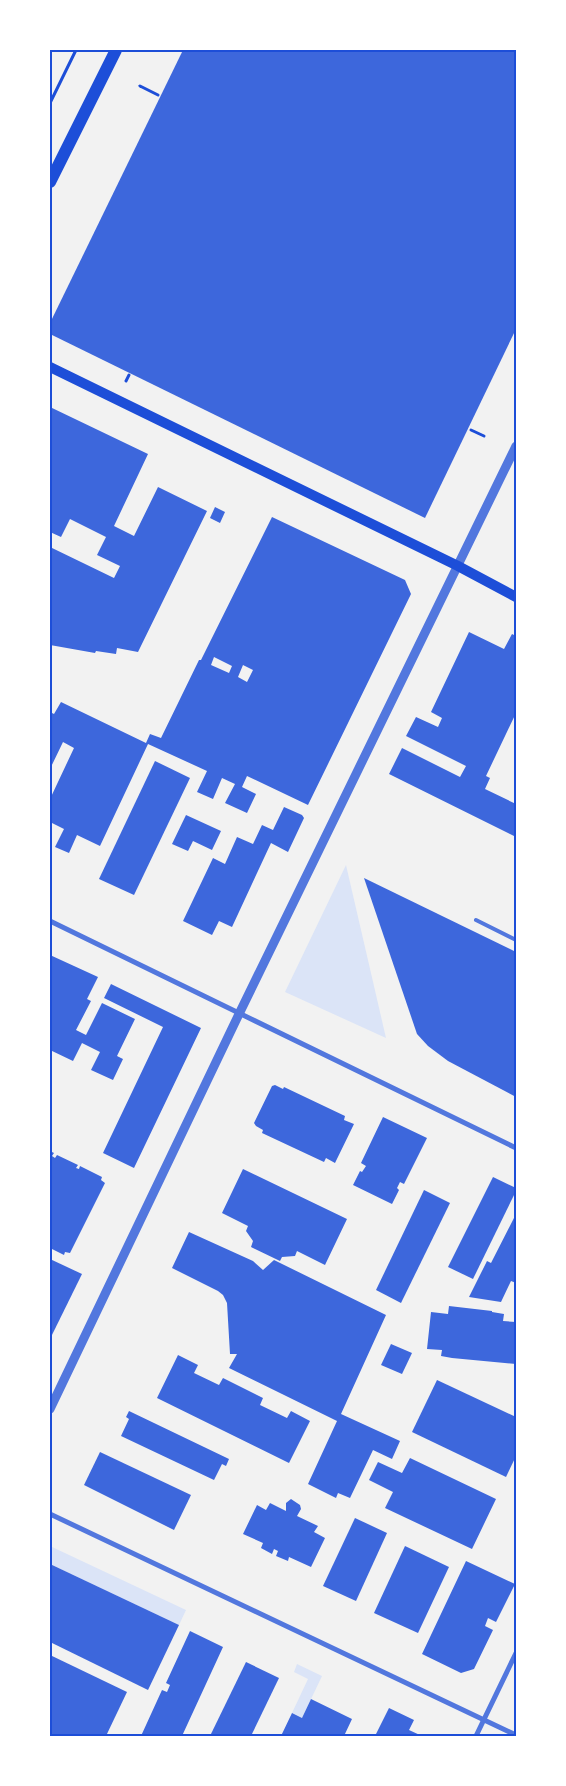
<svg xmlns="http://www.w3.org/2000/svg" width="566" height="1786" font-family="Cabin,sans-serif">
<rect width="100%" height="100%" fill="#f2f2f2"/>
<g fill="#dbe4f7">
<polygon points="346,865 386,1038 285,992"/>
<polygon points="50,1546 186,1610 179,1625 50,1564"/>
<polygon points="297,1664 322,1676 302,1718 292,1713 308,1679 294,1672"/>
</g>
<g fill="#3d67dc" fill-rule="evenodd">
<polygon points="183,50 516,50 516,329 425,518 50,334 50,323"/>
<polygon points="50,407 148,454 114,526 134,536 158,487 207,511 138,652 117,648 116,654 96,651 95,653 50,645 50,547 114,578 120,566 97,555 106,537 70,519 61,537 50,532"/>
<polygon points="215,507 225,512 220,523 210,518"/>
<path d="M272,517l133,63 6,14 -103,211 -61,-29 -5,11 14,7 -9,19 -22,-10 10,-19 -13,-6 -9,21 -16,-7 10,-21 -59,-27 -48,102 -23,-11 -8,18 -14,-6 9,-18 -14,-7v-23l24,-51 -11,-6 -13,27v-57l4,2 7,-12 85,41 4,-9 11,4 38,-78h2zM214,657l18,9 -3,7 -18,-8zM243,665l10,5 -6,12 -9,-5z"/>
<polygon points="469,632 504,649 512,634 516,636 516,713 486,776 490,778 485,789 516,804 516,832 514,836 389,774 402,748 460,777 466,766 406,736 416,717 438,727 442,718 431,712"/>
<polygon points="155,761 190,778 134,895 99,879"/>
<polygon points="284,807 302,815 304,818 288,852 271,843 232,927 219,921 212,935 183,921 213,858 225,864 237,837 253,844 262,825 273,830"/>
<polygon points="186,815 221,831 212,850 193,841 188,851 172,844"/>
<polygon points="364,878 516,952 516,1097 448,1061 428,1046 417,1034"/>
<polygon points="50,955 98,977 87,999 91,1001 76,1030 86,1035 102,1003 135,1019 117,1056 123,1059 113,1080 91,1070 100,1052 82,1043 73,1061 50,1050"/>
<polygon points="111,984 201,1028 134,1168 103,1153 163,1027 104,998"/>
<polygon points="275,1085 283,1089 284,1087 345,1116 344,1120 354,1124 335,1163 326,1158 324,1162 262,1133 263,1130 256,1126 254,1123 272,1086"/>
<polygon points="383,1117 427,1138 404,1184 400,1182 397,1188 399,1190 392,1204 353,1185 360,1171 362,1172 366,1166 361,1163"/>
<polygon points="50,1151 54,1153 52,1156 55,1158 57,1155 78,1165 76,1168 79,1169 80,1166 102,1177 101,1180 105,1183 70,1253 65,1252 64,1255 50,1248"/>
<polygon points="243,1169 347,1219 325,1265 297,1251 295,1256 282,1257 280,1261 251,1247 253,1241 246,1231 248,1226 222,1213"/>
<polygon points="493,1177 516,1188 516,1191 473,1279 448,1267"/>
<polygon points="424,1190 450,1203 401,1303 376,1290"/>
<polygon points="516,1214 516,1283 511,1281 501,1302 469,1297 487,1261 491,1263"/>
<polygon points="189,1232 253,1261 263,1270 274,1260 386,1315 341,1414 400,1441 392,1459 373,1450 350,1498 338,1493 336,1498 308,1484 337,1421 229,1368 237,1354 230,1354 227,1303 223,1295 218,1291 172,1268"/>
<polygon points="50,1259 82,1274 50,1339"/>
<polygon points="449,1306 492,1311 492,1312 504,1314 503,1321 516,1322 516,1364 452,1358 441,1356 442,1350 427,1349 431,1312 448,1314"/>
<polygon points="391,1344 412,1353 402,1374 381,1365"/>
<polygon points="178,1355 198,1365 194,1373 219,1385 223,1378 263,1398 260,1405 287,1418 291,1411 310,1421 289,1463 157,1398"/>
<polygon points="437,1380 516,1417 516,1456 506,1477 412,1432"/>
<polygon points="129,1411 229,1459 226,1466 222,1464 214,1480 121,1436 129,1419 126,1417"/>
<polygon points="100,1452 191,1495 174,1530 84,1485"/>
<polygon points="410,1458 496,1499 472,1549 385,1508 393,1492 369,1480 378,1462 402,1473"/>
<polygon points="291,1499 300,1505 301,1509 297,1516 318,1526 314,1532 325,1538 311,1567 289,1557 288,1561 276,1556 278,1551 274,1549 272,1554 261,1548 263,1543 243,1534 257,1505 266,1510 270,1503 286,1511 286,1503"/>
<polygon points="355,1518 387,1533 356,1601 323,1586"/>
<polygon points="405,1546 449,1567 418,1633 374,1613"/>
<polygon points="466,1561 515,1584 496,1622 488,1618 485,1626 493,1630 474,1669 461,1673 422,1654"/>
<polygon points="50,1564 179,1625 148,1690 50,1642"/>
<polygon points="190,1631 223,1647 182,1736 141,1736 162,1690 167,1692 170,1685 166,1683"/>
<polygon points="50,1655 127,1692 106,1736 57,1736 50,1733"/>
<polygon points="246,1662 279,1678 251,1736 210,1736"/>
<polygon points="311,1699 352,1719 344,1736 281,1736 292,1713 302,1718"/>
<polygon points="389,1708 414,1720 409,1730 422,1736 375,1736"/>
</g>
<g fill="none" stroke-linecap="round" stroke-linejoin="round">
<g stroke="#1d4ed8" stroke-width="3">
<polyline points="140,86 158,95"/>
<polyline points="50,103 76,50"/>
<polyline points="126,381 129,375"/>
<polyline points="471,430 484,436"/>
</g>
<polyline stroke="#5277de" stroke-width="4" points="476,920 516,940"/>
<g stroke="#5277de" stroke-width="5">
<polyline points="50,921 516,1148"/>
<polyline points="50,1514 516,1735"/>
<polyline points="476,1736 516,1653"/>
</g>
<polyline stroke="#5277de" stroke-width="9" points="50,1409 239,1014 516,446"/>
<polyline stroke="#1d4ed8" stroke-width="10" points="50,367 458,566 516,597"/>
<polyline stroke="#1d4ed8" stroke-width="12" points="50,182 116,50"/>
</g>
<rect width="566" height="1786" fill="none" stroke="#ffffff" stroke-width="102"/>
<rect x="51" y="51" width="464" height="1684" fill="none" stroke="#1d4ed8" stroke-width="2"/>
</svg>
